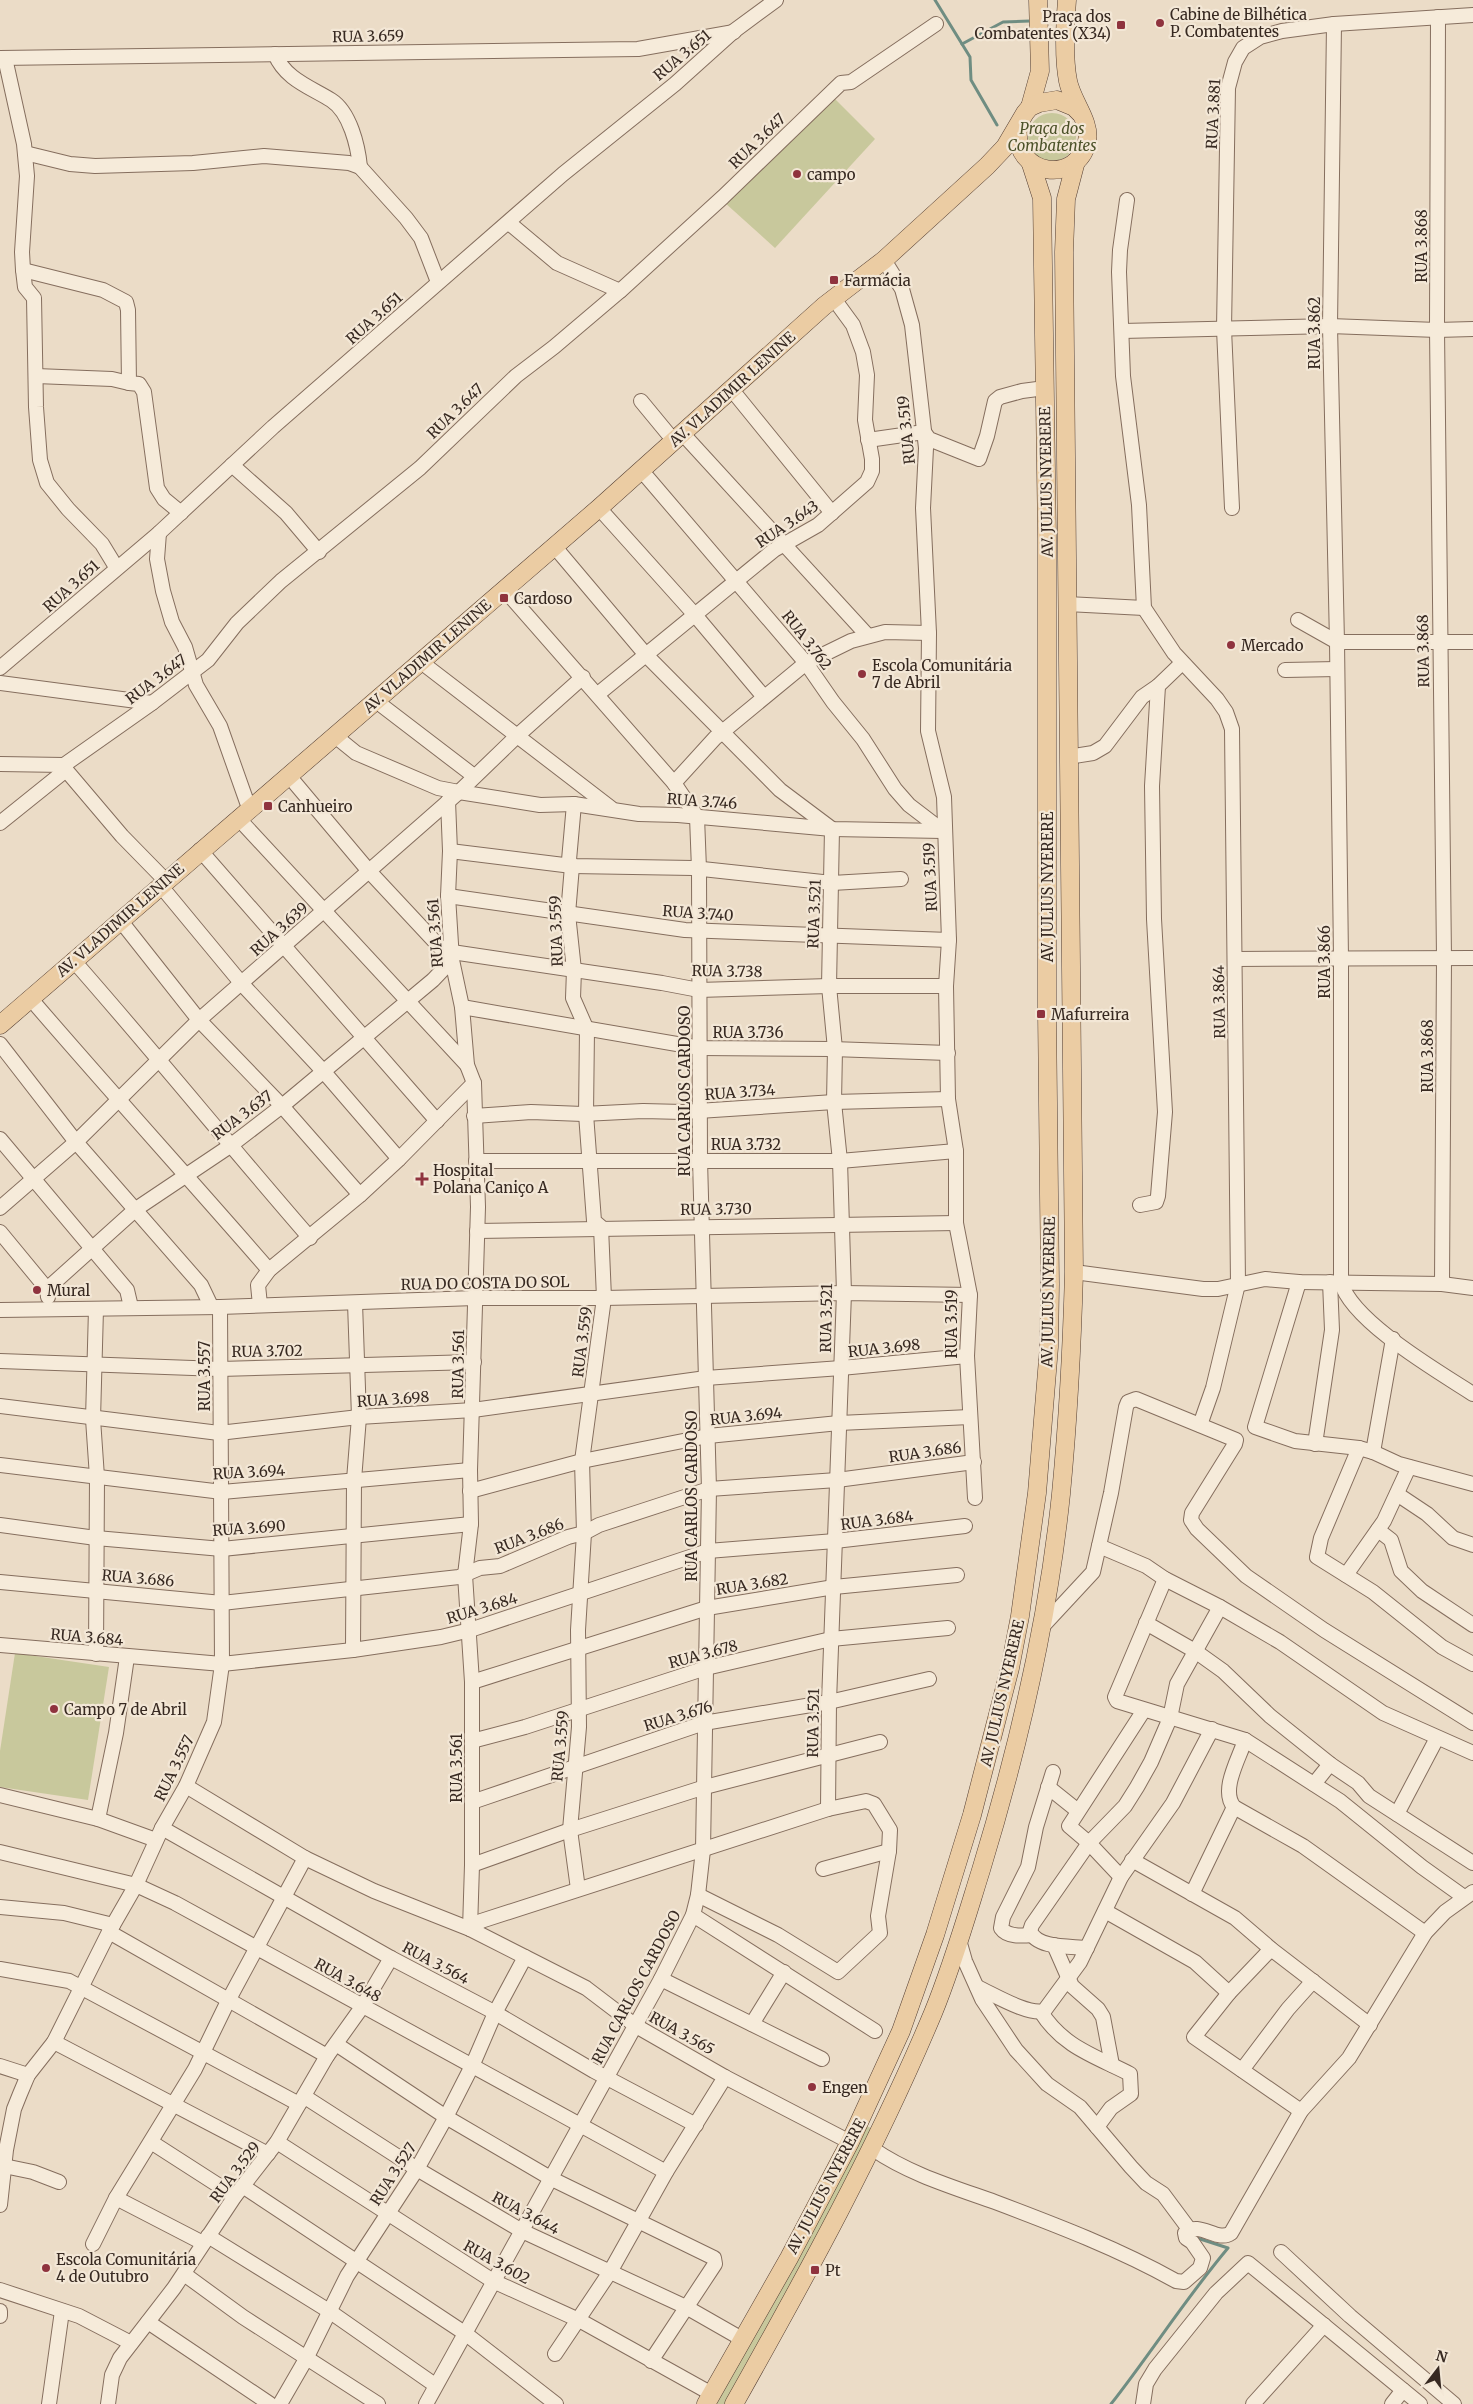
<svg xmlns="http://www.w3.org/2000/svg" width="1473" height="2404" font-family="Merriweather,serif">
<rect width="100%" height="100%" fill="#ebdcc7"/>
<g fill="#c8c89c">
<polygon points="833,97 875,139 775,248 724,202"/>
<circle cx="1052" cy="137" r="24"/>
<polygon points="15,1653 109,1667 88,1800 0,1787 0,1751"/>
<polygon points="864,2125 873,2129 727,2404 709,2404"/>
</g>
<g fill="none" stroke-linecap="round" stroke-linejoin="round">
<g stroke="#6f8d82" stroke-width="3">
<polyline points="935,0 970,57 971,80 997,125"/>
<polyline points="962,44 1003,22 1030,21"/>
<path d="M1111,2404c40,-51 75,-106 117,-156l-34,-11"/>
</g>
<defs>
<g id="minor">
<polyline points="1438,17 1437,330 1444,958 1442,1284"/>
<path d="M1334,24l-4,302 7,316 4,316v324c10,39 98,90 132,112"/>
<path d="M275,54c10,25 35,33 56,46 19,12 27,46 29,67"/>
<polyline points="0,58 638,49 734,32"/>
<polyline points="5,58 24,144 27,176 22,252 23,270 25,287 34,298 36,407 40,460 47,483 68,509 102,544 116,567"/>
<polyline points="25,153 70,164 95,166 193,163 264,156 349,163 360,167 406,218 421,238 438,282"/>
<polyline points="1127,200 1120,250 1119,272 1123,376 1139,505 1144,608 1174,653 1217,699 1226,712 1232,729 1238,1284 1213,1388 1200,1425"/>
<polyline points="509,223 557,263 620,291"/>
<polyline points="884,260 902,289 912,325 926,448 923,508 929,633 928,731 944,797 949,940 946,986 948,1099 956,1151 956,1223 970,1295 967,1356 975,1498"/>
<polyline points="23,270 103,290 126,302 128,310 129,383 139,384 144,392 157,488 164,499 181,513"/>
<polyline points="1122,331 1330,326 1437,330 1473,329"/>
<polyline points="36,376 112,379 129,383"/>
<polyline points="732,390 832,513"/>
<polyline points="641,401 674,441"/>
<polyline points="683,434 868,636"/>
<polyline points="868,440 924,432 929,439 979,459 987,436 995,401 1000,397 1022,391 1045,388"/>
<polyline points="232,465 286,513 319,552"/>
<polyline points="641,470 806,663 833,702 863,739 895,789 909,805 943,831"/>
<polyline points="599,508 695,615 764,697"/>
<polyline points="1232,508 1224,329 1228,88 1235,62 1243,48 1260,37 1282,31 1334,24 1473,15"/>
<polyline points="159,533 157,559 163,591 172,622 185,647 196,685 220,726 249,808"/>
<polyline points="554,546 646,655 780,790 832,829 829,986 835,1049 834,1102 840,1161 844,1293 829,1702 828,1809"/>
<polyline points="1067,604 1144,608"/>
<polyline points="1298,620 1337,642"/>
<polyline points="1337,642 1473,642"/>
<polyline points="421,662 611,808"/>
<polyline points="0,668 159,533 273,427 563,174 675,84 734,31 776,0"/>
<polyline points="1285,670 1337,669"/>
<polyline points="0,683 152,703"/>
<polyline points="598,694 774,550 818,525 867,482 872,471 872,459 865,420 867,375 863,352 853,325 834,299"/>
<polyline points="376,701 474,776"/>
<polyline points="335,736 356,753 438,788 459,792 540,805 574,804 639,814 678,815 832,829 943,831"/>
<polyline points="1068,757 1093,753 1105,746 1142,697 1158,686 1182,663"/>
<polyline points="0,764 64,765"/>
<polyline points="66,770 122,836 166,881"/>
<polyline points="674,783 715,738 806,663 851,641 885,632 929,633"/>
<polyline points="448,801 450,851 448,896 452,960 462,1007 467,1065 474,1083 478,1207 470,1470 471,1524 465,1575 472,1682 472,1865 470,1929"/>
<polyline points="574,804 569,860 572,866 568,914 574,970 573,998 587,1030 586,1114 594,1221 601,1227 604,1298 582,1461 584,1533 578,1630 579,1727 570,1830 578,1889"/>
<polyline points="238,818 467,1065"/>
<polyline points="0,823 66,770 64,765 152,703 208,660 237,623 281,581 420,468 516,376 554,347 620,291 723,197 841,83 851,82 936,24"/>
<polyline points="200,850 437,1121"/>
<polyline points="450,851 572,866 693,868 832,883 901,879"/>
<polyline points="160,885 242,984 324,1072 399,1159"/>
<polyline points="448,896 685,930 949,940"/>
<polyline points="120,920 199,1020 282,1106 360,1195"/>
<polyline points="452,952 662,983 699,990 829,986 946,986"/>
<polyline points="1235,959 1473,958"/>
<path d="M73,960c81,92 157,186 237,278"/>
<path d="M30,998c79,92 160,181 239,272"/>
<polyline points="462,1007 700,1048 832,1049 948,1053"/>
<polyline points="0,1044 76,1142 201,1285 211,1306"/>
<polyline points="474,1116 531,1112 583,1114 643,1111 683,1112 834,1102 948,1099"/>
<polyline points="0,1139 127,1290 131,1307"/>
<polyline points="476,1161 840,1161 956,1151"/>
<polyline points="1140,1205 1156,1202 1158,1196 1165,1112 1154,919 1152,786 1158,686"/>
<polyline points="0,1208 76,1142 199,1020 459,792 517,736 583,677"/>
<polyline points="477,1231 956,1223"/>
<polyline points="0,1232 47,1289 48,1297"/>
<polyline points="1074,1272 1203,1289 1218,1289 1265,1279 1299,1282 1442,1284 1473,1288"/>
<polyline points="1299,1282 1255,1427 1295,1441 1359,1448 1373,1452 1399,1464 1473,1484"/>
<polyline points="47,1289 136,1209 230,1146 282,1106 433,980 452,960 368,870 289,776"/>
<polyline points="260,1305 258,1285 269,1270 360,1195 399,1159 474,1083"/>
<polyline points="0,1310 220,1307 475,1298 604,1298 844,1293 970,1295"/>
<polyline points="0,1361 220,1369 474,1362"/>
<polyline points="0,1406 219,1433 359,1417 473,1410 706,1378 841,1368 967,1356"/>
<polyline points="1315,1444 1332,1330 1330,1282"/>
<polyline points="1359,1448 1321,1538 1317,1557 1373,1592 1442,1647 1473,1664"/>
<polyline points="1373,1452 1393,1339"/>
<polyline points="0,1465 222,1492 470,1470"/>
<polyline points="470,1491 582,1461 708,1436 839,1423 970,1417"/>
<polyline points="1397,1494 1427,1514 1453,1538 1473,1545"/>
<polyline points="0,1525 96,1538 222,1549 471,1524"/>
<polyline points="1378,1530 1391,1540 1401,1571 1422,1591 1473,1625"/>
<polyline points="1099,1546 1146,1566 1165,1579 1220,1607 1280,1642 1383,1713 1473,1753"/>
<polyline points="1346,1575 1384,1521 1409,1467"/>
<polyline points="1165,1579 1115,1697 1117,1701 1245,1740 1340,1801 1422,1867 1464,1897"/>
<polyline points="0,1582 222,1603 459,1577 480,1568 500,1566 568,1537 584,1533 599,1525 709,1489 837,1480 974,1462"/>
<polyline points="1146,1623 1195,1651 1223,1671 1270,1716 1330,1764 1358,1783 1369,1796 1473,1863"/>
<polyline points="1041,1628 1093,1572 1111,1493 1126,1407 1128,1402 1136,1399 1236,1440 1235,1444 1192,1513 1191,1520 1197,1529 1246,1576 1324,1630 1473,1723"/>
<polyline points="0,1645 222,1664 353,1650 441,1637 470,1630 708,1551 835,1541 965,1526"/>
<polyline points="353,1650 354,1480 359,1417 355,1303"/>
<polyline points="96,1654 97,1477 93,1419 96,1309"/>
<polyline points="472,1682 707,1608 834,1587 957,1575"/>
<path d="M1245,1740c-6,19 -25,50 -11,67l69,39 122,87"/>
<polyline points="472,1741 525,1727 706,1668 831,1639 948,1628"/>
<polyline points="1314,1784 1330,1764"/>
<polyline points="186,1786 305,1858 374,1891 470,1929 586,1988 636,2026 725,2077 850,2142"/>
<polyline points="1048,1787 1078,1811"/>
<polyline points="0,1795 98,1819 156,1840"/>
<polyline points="472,1802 704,1723 829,1702 929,1679"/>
<polyline points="1397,1814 1437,1738"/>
<polyline points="98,1819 116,1733 127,1657"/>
<polyline points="162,1828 391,1958 492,2011 594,2071 696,2125"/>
<polyline points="0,1852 136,1885 175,1903 666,2172"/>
<polyline points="1132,1860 1235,1918 1271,1949 1370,2025"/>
<polyline points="472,1865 570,1830 705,1787 880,1742"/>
<polyline points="823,1869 889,1851"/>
<polyline points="1121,1877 1089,1843 1069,1826 1144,1710"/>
<polyline points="1192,1894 1234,1807"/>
<polyline points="0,1907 64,1913 113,1925"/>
<polyline points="1105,1911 1195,1962 1229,1993"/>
<polyline points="693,1915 875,2031"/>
<polyline points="470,1929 481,1921 828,1809 866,1801 874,1804 890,1830 889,1851 878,1916 880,1933 838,1972 778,1935 698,1895"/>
<polyline points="109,1932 327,2056"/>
<path d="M1032,1935c-10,1 -25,2 -31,-7l2,-11 25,-50 8,-40 17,-55"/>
<polyline points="959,1940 965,1961 982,1999 1016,2050 1047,2084 1080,2107 1131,2167 1146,2183 1163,2194 1189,2229"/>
<polyline points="1054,1945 1072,1986 1098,2009 1103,2017 1112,2065"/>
<path d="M1087,1948c-16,-2 -50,1 -57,-17l2,-6 57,-82 36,-37 12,-19 14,-25 19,-44 7,-34 43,-77"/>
<polyline points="1271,1949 1229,1993 1194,2037 1301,2111"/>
<polyline points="0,1969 69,1981 299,2104"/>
<polyline points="661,1979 822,2059"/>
<path d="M977,1987c16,7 50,28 67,24l36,-49 41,-85 52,-74 39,-74"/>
<path d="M1041,2012c22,35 54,44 89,62l1,20 -20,14 -14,19"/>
<polyline points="752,2024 784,1972"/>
<polyline points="54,2042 268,2154"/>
<polyline points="336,2044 446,2117 552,2179 714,2258 715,2264 651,2361"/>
<polyline points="0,2066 28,2075"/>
<polyline points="1242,2070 1288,2009 1313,1981"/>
<polyline points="305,2097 417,2169 522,2231 686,2307 742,2339"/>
<polyline points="151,2142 235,2196"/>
<polyline points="277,2142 493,2281 579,2320 712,2394"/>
<path d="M873,2149c36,25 80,38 122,53 61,23 124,47 181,79l8,1 16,-14 3,-10 -11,-16 -6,-4 -1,-5c15,-13 32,10 46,0l70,-122 48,-53 76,-125 20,-21 28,-20"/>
<polyline points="4,2166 33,2172 59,2182"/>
<polyline points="244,2187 466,2334 556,2404"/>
<polyline points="116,2198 203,2243"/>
<polyline points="0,2205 6,2150 14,2109 20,2094 28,2075 54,2042 109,1932 136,1885 162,1828 186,1786 214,1722 222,1664 220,1307"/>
<polyline points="208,2236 329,2311 435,2385"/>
<polyline points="93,2244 116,2198 195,2069 228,2001 305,1858"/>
<polyline points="1281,2252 1350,2316 1454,2404"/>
<polyline points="184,2274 243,2317 378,2404"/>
<polyline points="0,2290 79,2316 131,2343"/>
<polyline points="0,2311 0,2316"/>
<polyline points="148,2322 270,2404"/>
<polyline points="555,2354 610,2272 666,2172 725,2077"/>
<polyline points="49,2404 62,2311"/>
<polyline points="108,2404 112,2375 120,2358 174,2288 235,2196 277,2142 327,2056 362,2007 391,1958"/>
<polyline points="280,2404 306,2359 347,2276 417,2169 446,2117 473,2064 495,2013 525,1957"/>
<polyline points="426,2404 661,1979 693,1915 698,1895 703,1850 709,1489 700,1160 699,869 697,817 674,783 504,589"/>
<polyline points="1143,2404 1146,2384 1155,2369 1216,2293 1248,2263 1420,2404"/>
<polyline points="1253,2404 1324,2325"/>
<polyline points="1392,2404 1403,2390"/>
</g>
<g id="major">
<polyline points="1030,107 1040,71 1038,0"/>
<path d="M1018,127c-5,51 60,57 69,15 4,-21 -15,-40 -19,-61 -5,-25 -3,-56 -1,-81"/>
<polyline points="0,1025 599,508 824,306 884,260 987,166 1005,147 1025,113 1030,107 1039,103 1057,100 1074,107 1081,114"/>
<polyline points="706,2404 789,2258 850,2142 901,2031 935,1935 972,1815 1010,1668 1020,1616 1037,1493 1049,1347 1050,1284 1047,1012 1047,538 1042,198 1031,164"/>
<path d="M734,2404c72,-128 142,-255 199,-391 19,-46 33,-95 48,-143 37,-121 67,-249 80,-376 7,-73 11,-148 13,-222l-10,-1020 2,-53 10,-38"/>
</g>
</defs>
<use href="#minor" stroke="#856e5e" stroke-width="16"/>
<use href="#major" stroke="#543e32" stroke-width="19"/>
<use href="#minor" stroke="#f6ebda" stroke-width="14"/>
<use href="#major" stroke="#ebcca3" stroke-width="18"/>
</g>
<g fill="#8f333e" stroke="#f3e7d6" stroke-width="2">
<circle cx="1160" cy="23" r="5"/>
<rect x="1116" y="20" width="10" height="10" rx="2.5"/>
<circle cx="797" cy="174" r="5"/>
<rect x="829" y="275" width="10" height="10" rx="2.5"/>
<rect x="499" y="593" width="10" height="10" rx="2.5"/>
<circle cx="1231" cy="645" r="5"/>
<circle cx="862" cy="674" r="5"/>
<rect x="263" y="801" width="10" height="10" rx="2.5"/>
<rect x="1036" y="1009" width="10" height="10" rx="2.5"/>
<path d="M419.5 1171.5h5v5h5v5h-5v5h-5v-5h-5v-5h5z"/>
<circle cx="37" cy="1290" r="5"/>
<circle cx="54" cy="1709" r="5"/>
<circle cx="812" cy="2087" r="5"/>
<circle cx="46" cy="2268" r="5"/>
<rect x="810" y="2265" width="10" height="10" rx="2.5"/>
</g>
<g text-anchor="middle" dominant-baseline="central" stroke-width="4.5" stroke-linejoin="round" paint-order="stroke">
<g font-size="15" fill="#372921" stroke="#f3e7d6" text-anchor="start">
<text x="1170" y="14">Cabine de Bilhética<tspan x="1170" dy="17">P. Combatentes</tspan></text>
<text x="1111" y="16" text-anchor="end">Praça dos<tspan x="1111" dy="17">Combatentes (X34)</tspan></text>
<text x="807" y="174">campo</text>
<text x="844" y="280">Farmácia</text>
<text x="514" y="598">Cardoso</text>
<text x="1241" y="645">Mercado</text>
<text x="872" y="665">Escola Comunitária<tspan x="872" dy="17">7 de Abril</tspan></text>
<text x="278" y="806">Canhueiro</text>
<text x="1051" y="1014">Mafurreira</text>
<text x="433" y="1170">Hospital<tspan x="433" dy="17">Polana Caniço A</tspan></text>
<text x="47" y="1290">Mural</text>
<text x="64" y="1709">Campo 7 de Abril</text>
<text x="822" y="2087">Engen</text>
<text x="56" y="2259">Escola Comunitária<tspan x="56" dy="17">4 de Outubro</tspan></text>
<text x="825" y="2270">Pt</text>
</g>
<g font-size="15" fill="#372921" stroke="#f3e7d6">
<text transform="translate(368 36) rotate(-1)">RUA 3.659</text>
<text transform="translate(682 55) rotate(-40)">RUA 3.651</text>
<text transform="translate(1213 114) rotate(-87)">RUA 3.881</text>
<text transform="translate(757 141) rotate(-44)">RUA 3.647</text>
<text transform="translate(1421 246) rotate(-90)">RUA 3.868</text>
<text transform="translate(374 318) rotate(-42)">RUA 3.651</text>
<text transform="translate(1314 333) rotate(-90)">RUA 3.862</text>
<text transform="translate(732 389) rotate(-42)">AV. VLADIMIR LENINE</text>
<text transform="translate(455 411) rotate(-44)">RUA 3.647</text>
<text transform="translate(906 430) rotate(-96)">RUA 3.519</text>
<text transform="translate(1046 482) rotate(-91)">AV. JULIUS NYERERE</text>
<text transform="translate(787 524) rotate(-34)">RUA 3.643</text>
<text transform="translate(71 586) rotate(-42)">RUA 3.651</text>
<text transform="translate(807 640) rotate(52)">RUA 3.762</text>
<text transform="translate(1423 651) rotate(-91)">RUA 3.868</text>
<text transform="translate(427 656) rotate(-41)">AV. VLADIMIR LENINE</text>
<text transform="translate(156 679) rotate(-37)">RUA 3.647</text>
<text transform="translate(702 801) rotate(4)">RUA 3.746</text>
<text transform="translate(930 877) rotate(-93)">RUA 3.519</text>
<text transform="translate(1047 887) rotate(-90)">AV. JULIUS NYERERE</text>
<text transform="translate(698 913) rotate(4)">RUA 3.740</text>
<text transform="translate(814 914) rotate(-88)">RUA 3.521</text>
<text transform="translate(120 920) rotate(-41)">AV. VLADIMIR LENINE</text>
<text transform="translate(279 929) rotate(-42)">RUA 3.639</text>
<text transform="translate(556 931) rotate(-92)">RUA 3.559</text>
<text transform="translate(435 933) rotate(-94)">RUA 3.561</text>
<text transform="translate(1324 962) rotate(-90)">RUA 3.866</text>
<text transform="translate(727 971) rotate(1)">RUA 3.738</text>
<text transform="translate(1219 1002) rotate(-91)">RUA 3.864</text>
<text x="748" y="1032">RUA 3.736</text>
<text transform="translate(1427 1056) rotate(-90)">RUA 3.868</text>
<text transform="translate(684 1091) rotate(-90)">RUA CARLOS CARDOSO</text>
<text transform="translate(740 1092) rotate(-4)">RUA 3.734</text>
<text transform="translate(242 1115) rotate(-37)">RUA 3.637</text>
<text x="746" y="1144">RUA 3.732</text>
<text transform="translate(716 1209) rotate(-1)">RUA 3.730</text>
<text transform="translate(485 1283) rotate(-1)">RUA DO COSTA DO SOL</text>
<text transform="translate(1048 1292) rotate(-89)">AV. JULIUS NYERERE</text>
<text transform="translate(826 1318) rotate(-89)">RUA 3.521</text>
<text transform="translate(951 1324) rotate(-90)">RUA 3.519</text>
<text transform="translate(582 1342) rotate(-83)">RUA 3.559</text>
<text transform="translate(884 1348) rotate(-6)">RUA 3.698</text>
<text transform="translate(267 1351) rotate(-1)">RUA 3.702</text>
<text transform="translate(458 1364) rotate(-89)">RUA 3.561</text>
<text transform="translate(204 1376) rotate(-90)">RUA 3.557</text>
<text transform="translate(393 1399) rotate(-4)">RUA 3.698</text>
<text transform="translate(746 1416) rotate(-6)">RUA 3.694</text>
<text transform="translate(925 1452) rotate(-8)">RUA 3.686</text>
<text transform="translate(249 1472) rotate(-3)">RUA 3.694</text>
<text transform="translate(691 1496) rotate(-90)">RUA CARLOS CARDOSO</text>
<text transform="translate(877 1520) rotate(-7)">RUA 3.684</text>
<text transform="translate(249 1528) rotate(-4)">RUA 3.690</text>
<text transform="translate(529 1536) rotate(-21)">RUA 3.686</text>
<text transform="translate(138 1578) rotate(5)">RUA 3.686</text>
<text transform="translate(752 1584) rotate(-9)">RUA 3.682</text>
<text transform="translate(482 1608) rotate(-17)">RUA 3.684</text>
<text transform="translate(87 1637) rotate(5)">RUA 3.684</text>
<text transform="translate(703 1654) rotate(-15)">RUA 3.678</text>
<text transform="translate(1002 1693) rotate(-77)">AV. JULIUS NYERERE</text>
<text transform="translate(678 1716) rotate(-17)">RUA 3.676</text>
<text transform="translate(813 1723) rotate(-89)">RUA 3.521</text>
<text transform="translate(560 1746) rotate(-85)">RUA 3.559</text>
<text transform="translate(174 1768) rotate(-64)">RUA 3.557</text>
<text transform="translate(456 1768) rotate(-90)">RUA 3.561</text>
<text transform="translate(436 1963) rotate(28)">RUA 3.564</text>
<text transform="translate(348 1980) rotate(29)">RUA 3.648</text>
<text transform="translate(636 1987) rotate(-62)">RUA CARLOS CARDOSO</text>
<text transform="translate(682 2033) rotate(29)">RUA 3.565</text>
<text transform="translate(235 2172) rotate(-53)">RUA 3.529</text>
<text transform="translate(393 2174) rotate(-57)">RUA 3.527</text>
<text transform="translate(826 2186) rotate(-62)">AV. JULIUS NYERERE</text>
<text transform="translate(526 2213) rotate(28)">RUA 3.644</text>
<text transform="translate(497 2262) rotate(29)">RUA 3.602</text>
</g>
<g font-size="15" font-style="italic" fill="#4c5229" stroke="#f3e7d6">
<text x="1052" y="128">Praça dos<tspan x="1052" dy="17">Combatentes</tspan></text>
</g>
</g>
<g transform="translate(1438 2369) rotate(16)" stroke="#f3e7d6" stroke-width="4" paint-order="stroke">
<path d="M0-4L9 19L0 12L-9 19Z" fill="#372921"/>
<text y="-8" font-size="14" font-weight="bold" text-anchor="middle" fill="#372921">N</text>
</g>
</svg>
